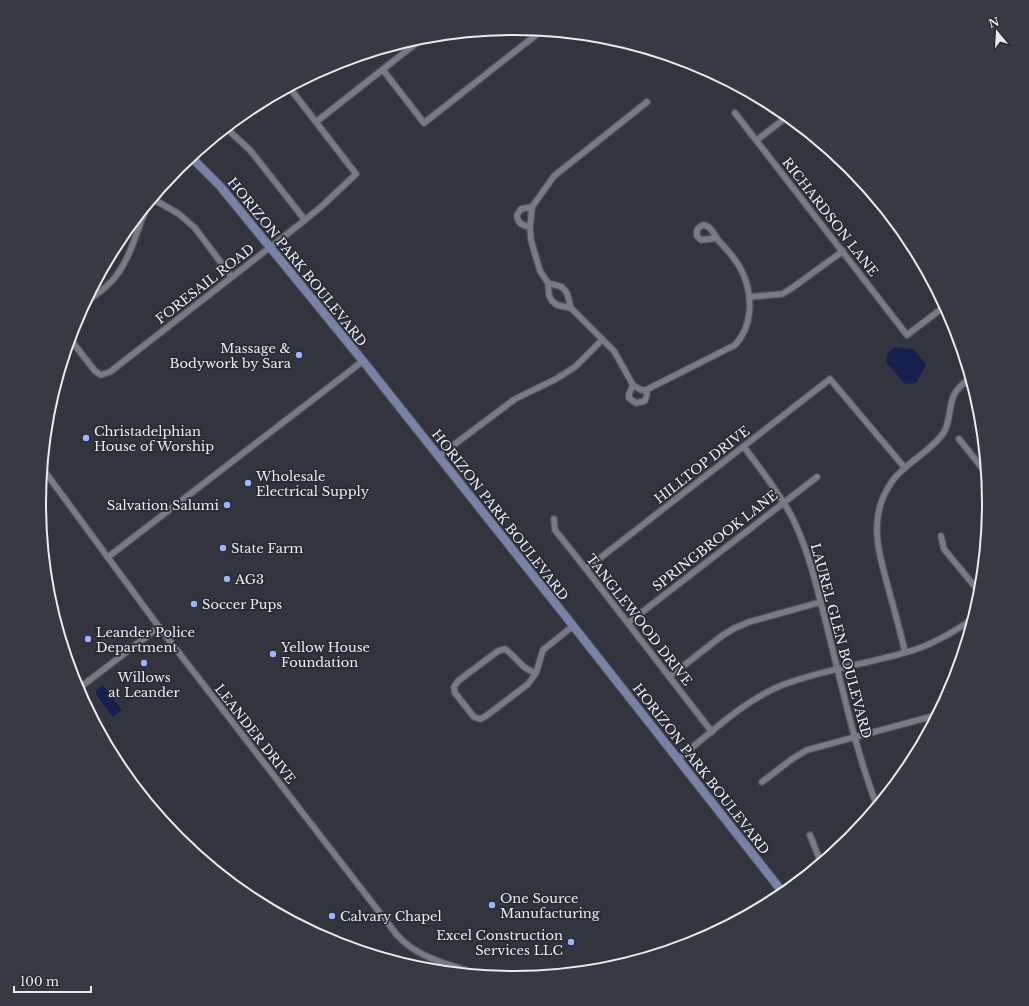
<svg xmlns="http://www.w3.org/2000/svg" width="1029" height="1006" font-family="'Libre Baskerville',serif">
<rect width="100%" height="100%" fill="#32353d"/>
<g fill="#161f4e">
<polygon points="895,347 913,349 926,364 923,371 916,383 905,384 886,362 888,353"/>
<polygon points="102,685 122,710 113,717 96,694 96,691"/>
</g>
<g fill="none" stroke-linecap="round" stroke-linejoin="round">
<defs>
<g id="street">
<polyline points="383,70 424,123 541,31"/>
<polyline points="735,113 907,335 945,306"/>
<polyline points="316,122 424,37"/>
<polyline points="226,128 250,150 305,220"/>
<polyline points="757,140 788,116"/>
<polyline points="153,199 179,214 195,228 231,276"/>
<path d="M530,227c-8,-2 -13,-4 -13,-12l4,-6 11,-2"/>
<path d="M548,283l14,4 5,6 4,15 43,43 19,34 8,5h5l89,-45c17,-18 18,-46 9,-69 -5,-13 -15,-24 -25,-35 -5,-6 -7,-15 -16,-16 -5,2 -7,6 -6,11l4,4 16,-2"/>
<polyline points="749,297 782,294 792,288 843,251"/>
<path d="M85,303c11,-8 23,-16 31,-27 16,-21 21,-48 32,-71"/>
<polyline points="571,308 557,305 552,301 549,295 548,283 540,271 531,240 530,227 532,207 554,176 647,102"/>
<polyline points="70,339 95,371 101,375 110,372 305,220 322,206 356,174 289,87"/>
<polyline points="633,385 629,394 629,398 636,403 645,401 647,394 646,390"/>
<polyline points="959,439 987,474"/>
<path d="M744,447c17,23 35,45 48,70 16,32 24,67 33,102 16,62 29,127 52,187"/>
<polyline points="439,456 515,399 556,379 575,367 602,340"/>
<polyline points="978,463 985,458"/>
<path d="M43,469l116,158 238,308c21,24 53,29 82,40"/>
<polyline points="554,519 555,530 586,569 712,732"/>
<polyline points="941,536 944,549 981,594"/>
<polyline points="108,557 363,361"/>
<polyline points="586,569 830,379 905,468"/>
<polyline points="628,623 817,477"/>
<path d="M905,652c-5,-22 -11,-43 -17,-65 -10,-38 -21,-71 5,-107 13,-17 35,-27 49,-45 9,-11 6,-28 12,-40 3,-7 11,-13 16,-17"/>
<path d="M536,673l-8,11 -42,32 -6,3 -6,-2 -19,-24 -1,-6 4,-6 40,-30 7,-2c13,9 15,19 31,24l7,-23 30,-24"/>
<polyline points="669,677 723,635 735,628 749,622 821,602"/>
<polyline points="78,689 159,627"/>
<path d="M678,759c33,-26 67,-60 107,-75 41,-15 87,-21 129,-34 22,-7 41,-19 59,-31"/>
<polyline points="762,782 792,759 807,750 937,715"/>
<polyline points="810,835 821,863"/>
</g>
<polyline id="secondary" points="191,157 220,186 363,361 563,613 784,894"/>
</defs>
<use href="#street" stroke="#505259" stroke-width="8"/>
<use href="#secondary" stroke="#505259" stroke-width="10"/>
<use href="#street" stroke="#787b85" stroke-width="5.5"/>
<use href="#secondary" stroke="#7882a4" stroke-width="8"/>
</g>
<g fill="#9db4fd" stroke="#282b33" stroke-width="1.5">
<circle cx="299" cy="355" r="4"/>
<circle cx="86" cy="438" r="4"/>
<circle cx="248" cy="483" r="4"/>
<circle cx="227" cy="505" r="4"/>
<circle cx="223" cy="548" r="4"/>
<circle cx="227" cy="579" r="4"/>
<circle cx="194" cy="604" r="4"/>
<circle cx="88" cy="639" r="4"/>
<circle cx="273" cy="654" r="4"/>
<circle cx="144" cy="663" r="4"/>
<circle cx="492" cy="905" r="4"/>
<circle cx="332" cy="916" r="4"/>
<circle cx="571" cy="942" r="4"/>
</g>
<g text-anchor="middle" dominant-baseline="central" stroke-width="3.5" stroke-linejoin="round" paint-order="stroke">
<g font-size="13" fill="#e9ebf0" stroke="#282b33">
<text transform="translate(830 217) rotate(52)">RICHARDSON LANE</text>
<text transform="translate(297 262) rotate(51)">HORIZON PARK BOULEVARD</text>
<text transform="translate(205 284) rotate(-38)">FORESAIL ROAD</text>
<text transform="translate(702 465) rotate(-38)">HILLTOP DRIVE</text>
<text transform="translate(500 515) rotate(52)">HORIZON PARK BOULEVARD</text>
<text transform="translate(715 541) rotate(-38)">SPRINGBROOK LANE</text>
<text transform="translate(639 620) rotate(52)">TANGLEWOOD DRIVE</text>
<text transform="translate(841 641) rotate(75)">LAUREL GLEN BOULEVARD</text>
<text transform="translate(255 734) rotate(52)">LEANDER DRIVE</text>
<text transform="translate(701 769) rotate(52)">HORIZON PARK BOULEVARD</text>
</g>
<g font-size="13" fill="#e9ebf0" stroke="#282b33" text-anchor="start">
<text x="291" y="348" text-anchor="end">Massage &amp;<tspan x="291" dy="15">Bodywork by Sara</tspan></text>
<text x="94" y="431">Christadelphian<tspan x="94" dy="15">House of Worship</tspan></text>
<text x="256" y="476">Wholesale<tspan x="256" dy="15">Electrical Supply</tspan></text>
<text x="219" y="505" text-anchor="end">Salvation Salumi</text>
<text x="231" y="548">State Farm</text>
<text x="235" y="579">AG3</text>
<text x="202" y="604">Soccer Pups</text>
<text x="96" y="632">Leander Police<tspan x="96" dy="15">Department</tspan></text>
<text x="281" y="647">Yellow House<tspan x="281" dy="15">Foundation</tspan></text>
<text x="144" y="677" text-anchor="middle">Willows<tspan x="144" dy="15">at Leander</tspan></text>
<text x="500" y="898">One Source<tspan x="500" dy="15">Manufacturing</tspan></text>
<text x="340" y="916">Calvary Chapel</text>
<text x="563" y="935" text-anchor="end">Excel Construction<tspan x="563" dy="15">Services LLC</tspan></text>
</g>
</g>
<path d="M0 0H1029V1006H0ZM46 503a468 468 0 1 1 936 0a468 468 0 1 1-936 0Z" fill="#373a42" fill-rule="evenodd"/>
<path fill="none" stroke="#e9ebf0" stroke-width="2" d="M46 503a468 468 0 1 1 936 0a468 468 0 1 1-936 0Z"/>
<g transform="translate(997 32) rotate(342)" stroke="#282b33" stroke-width="3" paint-order="stroke">
<path d="M0-3L7 15L0 10L-7 15Z" fill="#e9ebf0"/>
<text y="-6" font-size="11" font-weight="bold" text-anchor="middle" fill="#e9ebf0">N</text>
</g>
<path d="M14 986v6h77v-6" fill="none" stroke="#e9ebf0" stroke-width="2"/>
<text x="20" y="986" font-size="12" fill="#e9ebf0" stroke="#282b33" stroke-width="3" paint-order="stroke">100 m</text>
</svg>
